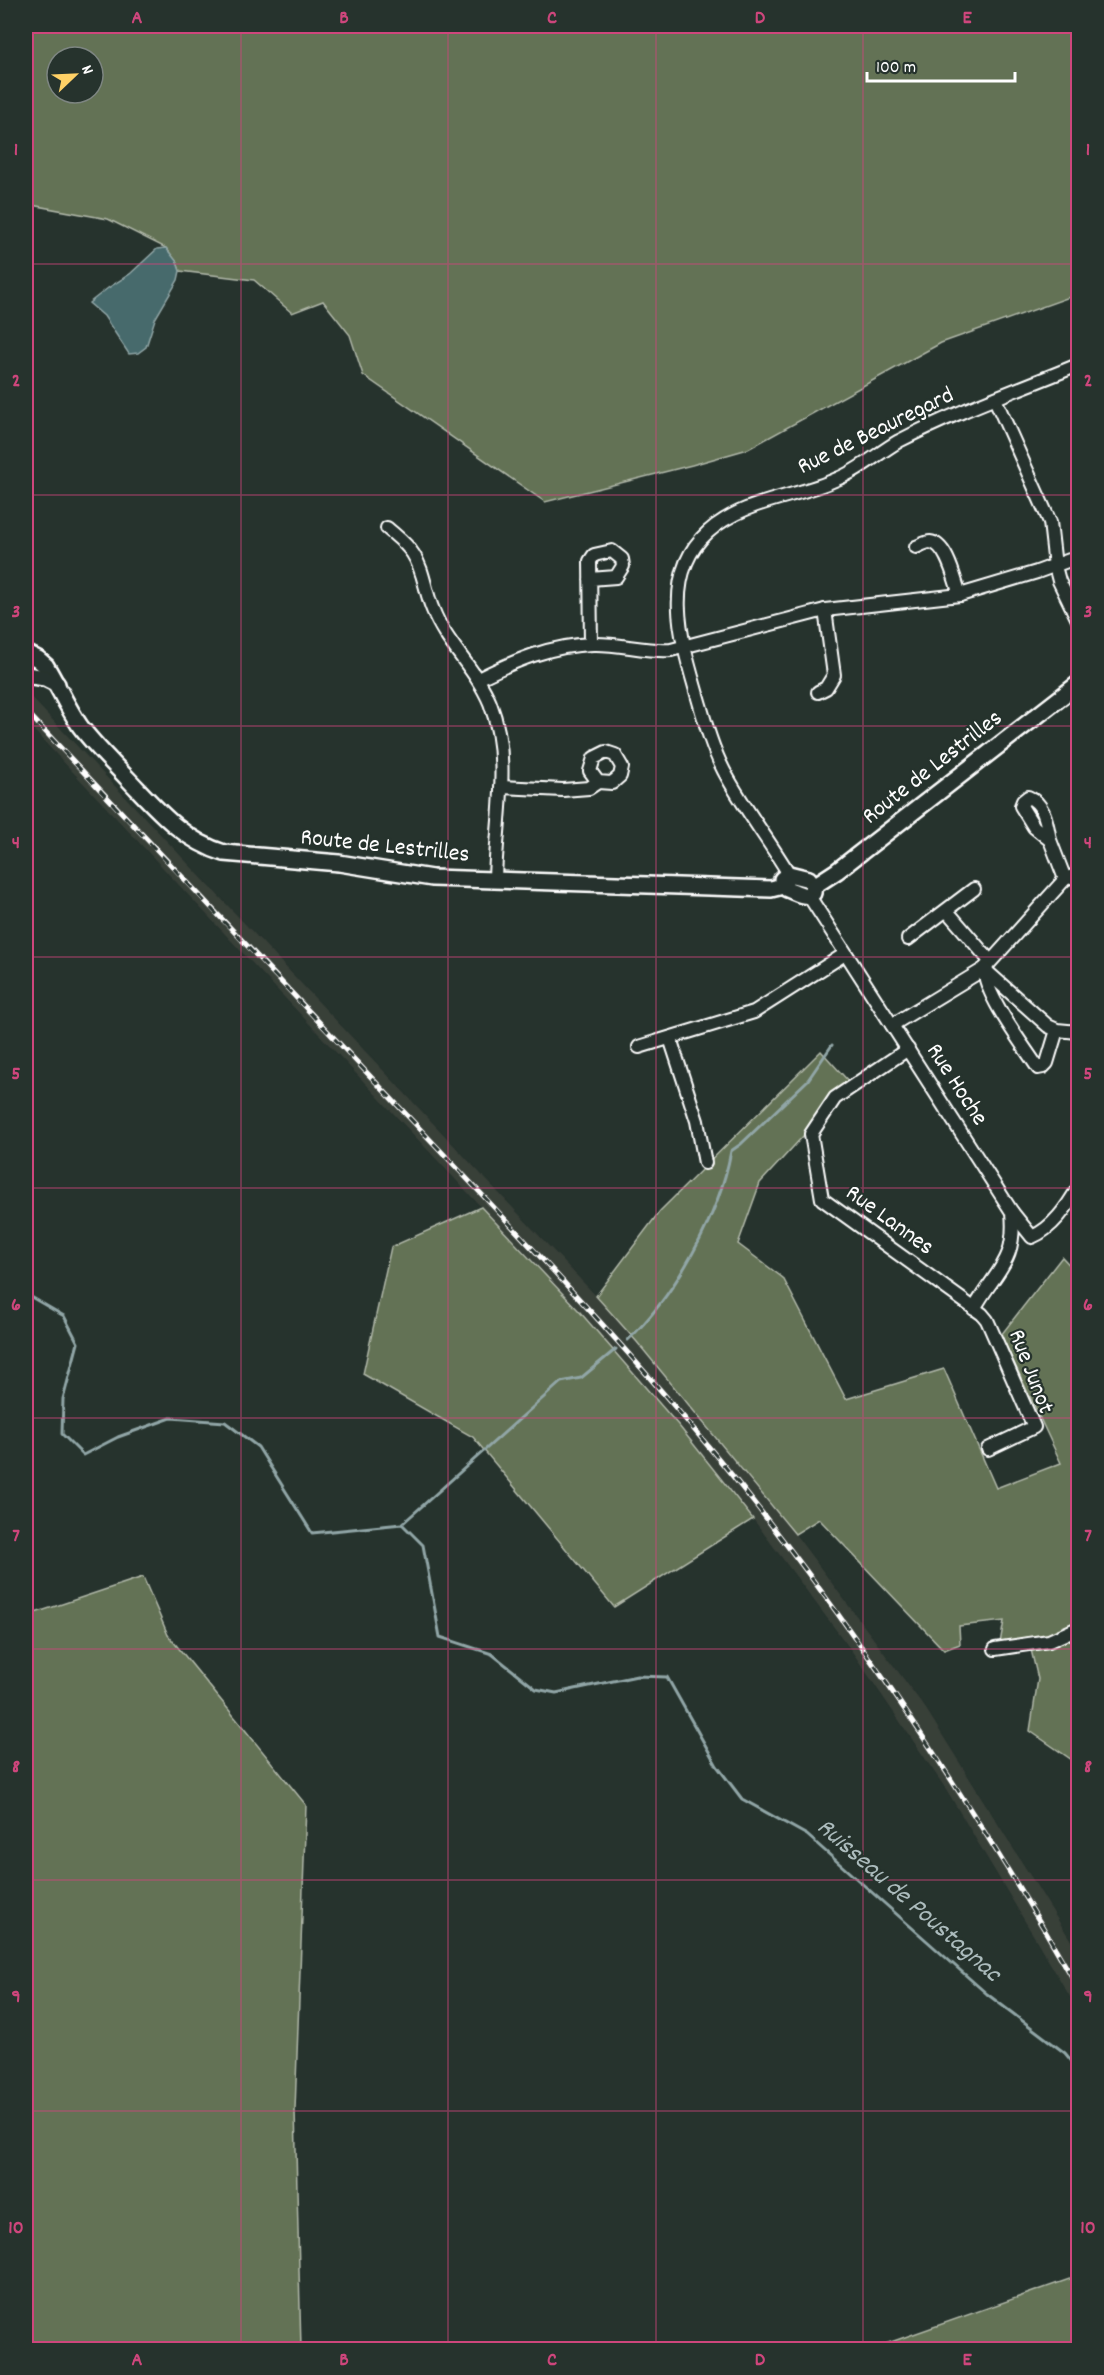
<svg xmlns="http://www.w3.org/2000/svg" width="1104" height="2375" font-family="Dekko,sans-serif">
<rect width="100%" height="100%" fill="#26332d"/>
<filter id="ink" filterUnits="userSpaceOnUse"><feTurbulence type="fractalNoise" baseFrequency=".0167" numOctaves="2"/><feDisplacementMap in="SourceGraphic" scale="12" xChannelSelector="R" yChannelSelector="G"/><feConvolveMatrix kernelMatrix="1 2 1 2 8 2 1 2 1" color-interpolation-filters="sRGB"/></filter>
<g filter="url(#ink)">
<polygon fill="#393f39" points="28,694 596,1296 637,1342 795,1534 926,1709 1078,1952 1078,2010 946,1789 851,1650 753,1519 679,1426 579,1311 26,722"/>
<g fill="#637254" stroke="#b1b8aa" stroke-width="1.5" fill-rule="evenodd">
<path d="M26,26h1052v268l-137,49 -193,106 -56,16 -147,37 -182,-127 -13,-40 -27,-34 -31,12 -38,-33 -74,-9 -3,-9 -11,-14 -58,-29 -82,-15zM57,57h36v36h-36z"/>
<polygon points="821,1051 851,1084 760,1183 738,1244 783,1278 846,1399 944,1369 996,1488 1061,1463 1001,1335 1062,1257 1078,1274 1078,1764 1030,1731 1038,1679 1028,1637 1000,1643 1004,1621 959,1626 960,1644 944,1650 819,1519 795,1534 637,1342 596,1296 660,1211"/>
<polygon points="481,1207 579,1311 679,1426 753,1519 614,1607 473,1437 363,1374 391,1247"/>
<polygon points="143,1577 168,1635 306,1805 295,2110 301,2349 29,2350 26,2337 26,1616"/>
<polygon points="1078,2276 1078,2349 871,2349"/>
</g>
<polygon fill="#476b6c" stroke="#91a6a7" stroke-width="1.5" points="166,248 177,262 180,271 178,280 155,319 146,347 138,353 129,354 104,316 89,303 108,288 130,274 157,249"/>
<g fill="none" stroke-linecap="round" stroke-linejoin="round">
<g stroke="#91a6a7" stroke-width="3">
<polyline points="26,1294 64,1316 78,1343 63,1399 62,1434 83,1455 118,1437 171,1418 225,1422 258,1447 312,1533 402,1524 423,1545 440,1637 492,1654 536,1689 556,1693 637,1676 667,1677 717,1766 742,1799 807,1835 987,1994 1065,2053 1078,2069"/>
<path d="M628,1340c48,-46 91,-124 103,-189l10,-7 67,-64 24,-35"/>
<polyline points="402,1524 561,1382 581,1378 616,1349"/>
</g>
<defs>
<g id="minor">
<polyline points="995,399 1050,522 1055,566 1059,581 1078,620"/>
<path d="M387,528c9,8 20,16 26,26 11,16 12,38 20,56 13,34 43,59 57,93 22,56 6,119 5,177"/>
<path d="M916,547c5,-2 10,-5 14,-5 17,1 25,39 30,53"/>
<polyline points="590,579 616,577 623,566 622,559 612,551 594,555 590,561 591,644"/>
<path d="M478,679c36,-18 73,-34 115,-35 26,-1 52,8 78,6l154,-40 135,-15 77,-23 41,-15"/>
<polyline points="818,692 826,688 834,675 825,610"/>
<polyline points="501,787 563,790 589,788 598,782 612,783 620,776 622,767 615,755 606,752 594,758 590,771 598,782"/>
<path d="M1050,840c-3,-15 -5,-37 -22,-43l-5,4 -2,5 13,21 16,13 15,39"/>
<path d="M789,874c-21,-35 -46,-67 -65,-103 -12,-23 -19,-49 -26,-73 -15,-53 -39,-122 10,-166 35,-32 88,-34 129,-53 23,-9 41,-26 62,-38 56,-29 121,-52 179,-76"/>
<path d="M809,896l203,316 20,25c21,-9 35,-30 46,-49"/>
<polyline points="947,911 990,961"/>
<polyline points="908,939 974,889"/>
<polyline points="892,1025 984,969 1065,879 1078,874"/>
<path d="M1057,1030l-10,33 -4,4 -5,1c-17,-26 -52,-71 -54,-99l64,57 9,4 21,2"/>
<polyline points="670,1038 697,1121 705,1163"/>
<polyline points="639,1047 754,1012 845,954"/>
<polyline points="908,1049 835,1098 811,1134 822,1199 982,1314 987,1320 1034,1427 988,1449"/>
<path d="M974,1309c22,-40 43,-46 38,-97"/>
<polyline points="995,1649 1049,1641 1078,1628"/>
</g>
<g id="tertiary">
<path d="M26,653l12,6 8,7c12,20 21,41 34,60 14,19 31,35 47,52 29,30 55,62 97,75l115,10 93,15 339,11 12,-3"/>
<polyline points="26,675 45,678 57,684"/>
<path d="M789,874l20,5 5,7 -1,7c-8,6 -17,-1 -26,-4l-5,-10z"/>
<polyline points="814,886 837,871 1078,684"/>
</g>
</defs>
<use href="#minor" stroke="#fff" stroke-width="16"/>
<use href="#tertiary" stroke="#fff" stroke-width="20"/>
<use href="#minor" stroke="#26332d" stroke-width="12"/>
<use href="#tertiary" stroke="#26332d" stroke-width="15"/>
<defs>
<path id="rail" d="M26,711c125,134 251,267 377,400 123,130 246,258 356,398 118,151 223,312 319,478"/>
</defs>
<use href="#rail" stroke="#fff" stroke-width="5"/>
<use href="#rail" stroke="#26332d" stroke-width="3" stroke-dasharray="9" stroke-linecap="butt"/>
</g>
</g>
<path fill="none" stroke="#ce467c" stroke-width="1.5" stroke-opacity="0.55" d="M241,26v2324M448,26v2324M656,26v2324M863,26v2324M26,264h1052M26,495h1052M26,726h1052M26,957h1052M26,1188h1052M26,1418h1052M26,1649h1052M26,1880h1052M26,2111h1052"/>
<g text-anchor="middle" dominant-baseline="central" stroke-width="4.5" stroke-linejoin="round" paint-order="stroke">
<g font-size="24" fill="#fff" stroke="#26332d">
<text transform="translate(876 432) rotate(-26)">Rue de Beauregard</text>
<text transform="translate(933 768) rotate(-38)">Route de Lestrilles</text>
<text transform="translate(385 847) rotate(6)">Route de Lestrilles</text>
<text transform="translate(956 1085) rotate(57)">Rue Hoche</text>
<text transform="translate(889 1221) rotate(36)">Rue Lannes</text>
<text transform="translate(1030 1372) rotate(69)">Rue Junot</text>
</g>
<g font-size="26" font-style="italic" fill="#acbcbd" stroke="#26332d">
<text transform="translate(908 1901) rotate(41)">Ruisseau de Poustagnac</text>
</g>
</g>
<rect width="1104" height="2375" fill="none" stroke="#26332d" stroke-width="66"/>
<g transform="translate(75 75) rotate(67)"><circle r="28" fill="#26332d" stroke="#7d8581" stroke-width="1.5"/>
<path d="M0-4.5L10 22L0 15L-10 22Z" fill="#ffd166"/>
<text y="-9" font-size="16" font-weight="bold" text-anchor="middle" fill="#ffffff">N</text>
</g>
<path d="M867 72v9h148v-9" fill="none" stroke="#ffffff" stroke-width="3"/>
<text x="876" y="72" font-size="18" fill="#ffffff" stroke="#26332d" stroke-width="4.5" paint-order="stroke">100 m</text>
<rect x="33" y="33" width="1038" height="2309" fill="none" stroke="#ce467c" stroke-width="2"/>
<g font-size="20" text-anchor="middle" font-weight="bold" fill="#ce467c">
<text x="137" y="23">A</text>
<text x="344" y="23">B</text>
<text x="552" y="23">C</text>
<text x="760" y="23">D</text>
<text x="967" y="23">E</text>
<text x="16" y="155">1</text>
<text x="1088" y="155">1</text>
<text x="16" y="386">2</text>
<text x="1088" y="386">2</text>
<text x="16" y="617">3</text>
<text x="1088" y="617">3</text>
<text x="16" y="848">4</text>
<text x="1088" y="848">4</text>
<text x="16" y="1079">5</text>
<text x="1088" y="1079">5</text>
<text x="16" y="1310">6</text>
<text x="1088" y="1310">6</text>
<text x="16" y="1541">7</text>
<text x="1088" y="1541">7</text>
<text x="16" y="1772">8</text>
<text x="1088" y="1772">8</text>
<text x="16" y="2002">9</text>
<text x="1088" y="2002">9</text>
<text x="16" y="2233">10</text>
<text x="1088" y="2233">10</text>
<text x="137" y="2365">A</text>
<text x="344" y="2365">B</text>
<text x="552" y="2365">C</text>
<text x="760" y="2365">D</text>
<text x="967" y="2365">E</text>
</g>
</svg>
